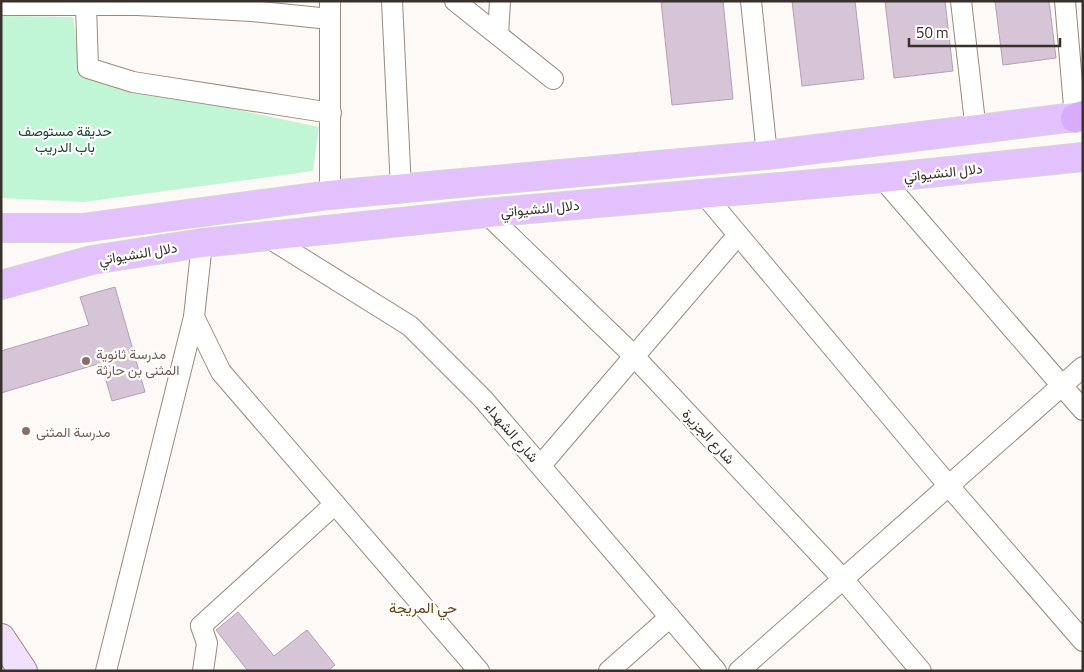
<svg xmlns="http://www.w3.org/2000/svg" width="1084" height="672" font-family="'Titillium Web',Vazirmatn,sans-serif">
<rect width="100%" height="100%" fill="#fdf9f6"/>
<polygon fill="#c0f5d5" points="1,16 73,17 81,77 319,127 313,171 84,202 1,198"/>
<g fill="#d6c5d7" stroke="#b2a1b3">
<polygon points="661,1 723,1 733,99 672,105"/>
<polygon points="792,1 855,1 864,79 802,86"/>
<polygon points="885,1 945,1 953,71 894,78"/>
<polygon points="995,1 1049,1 1056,58 1003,65"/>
<polygon points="115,287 145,392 112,401 101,363 1,393 1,351 89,325 80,297"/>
<polygon points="238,612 274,656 307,630 335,665 328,671 248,671 216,630"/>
</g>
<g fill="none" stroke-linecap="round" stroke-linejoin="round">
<defs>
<g id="minor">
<polyline points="392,1 401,189"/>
<polyline points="455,1 553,79"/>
<polyline points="751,1 767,155"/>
<polyline points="961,1 976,131"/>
<polyline points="1065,1 1075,118"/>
<polyline points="1,5 138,5 252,11 330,19"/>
<polyline points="86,5 88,68 133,82 331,113"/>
<polyline points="498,35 500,1"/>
<polyline points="882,178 1083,410"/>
<polyline points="704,194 948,485 1083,641"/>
<polyline points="330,195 330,1"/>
<polyline points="486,213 629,351 843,579 921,671"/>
<polyline points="269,238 410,326 483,399 716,671"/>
<polyline points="194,317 221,372 479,671"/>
<polyline points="541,465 738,235"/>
<polyline points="106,671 194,317 202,243"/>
<polyline points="203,671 207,643 201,626 335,504"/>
<polyline points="609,671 670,617"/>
<polyline points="739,671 1083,367"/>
</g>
<polyline id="secondary" points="1,638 23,671"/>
<g id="primary">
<polyline points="1,228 82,228 330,195 767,155 1083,116"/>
<polyline points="1,285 92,260 202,243 486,213 882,178 1083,157"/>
</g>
<polyline id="trunk" points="1075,118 1083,115"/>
</defs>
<use href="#minor" stroke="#9b8a7a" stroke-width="22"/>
<use href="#secondary" stroke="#9b8a7a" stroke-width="30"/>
<use href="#primary" stroke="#d7d6d4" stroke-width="30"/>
<use href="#trunk" stroke="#d7d6d4" stroke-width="30"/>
<use href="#minor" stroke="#fff" stroke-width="20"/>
<use href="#secondary" stroke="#f1e0fe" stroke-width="28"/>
<use href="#primary" stroke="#e2c1fc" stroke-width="28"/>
<use href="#trunk" stroke="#d8acfb" stroke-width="28"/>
</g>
<g fill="#8d6e63" stroke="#fff" stroke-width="2">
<circle cx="86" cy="361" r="5"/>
<circle cx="26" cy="431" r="5"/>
</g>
<g text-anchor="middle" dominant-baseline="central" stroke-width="4.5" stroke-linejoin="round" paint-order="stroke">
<g font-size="14" fill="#15472f" stroke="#fff">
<text x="65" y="130">حديقة مستوصف<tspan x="65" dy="16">باب الدريب</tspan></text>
</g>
<g font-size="14" fill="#38302a" stroke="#fff">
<text transform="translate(943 172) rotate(-6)">دلال النشيواتي</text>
<text transform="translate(540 208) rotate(-5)">دلال النشيواتي</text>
<text transform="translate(138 253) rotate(-9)">دلال النشيواتي</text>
<text transform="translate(512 432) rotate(49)">شارع الشهداء</text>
<text transform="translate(709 436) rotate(47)">شارع الجزيرة</text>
</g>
<g font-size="14" fill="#785e54" stroke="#fff" text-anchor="start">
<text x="96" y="353">مدرسة ثانوية<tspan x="96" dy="16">المثنى بن حارثة</tspan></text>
<text x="36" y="431">مدرسة المثنى</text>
</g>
<g font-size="15" fill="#65410f" stroke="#fff">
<text x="423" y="607">حي المريجة</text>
</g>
</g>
<rect width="1084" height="672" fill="none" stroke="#38302a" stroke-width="5"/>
<path d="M909 38v8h151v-8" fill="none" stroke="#38302a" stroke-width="2.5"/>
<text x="916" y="38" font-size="15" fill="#38302a" stroke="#ffffff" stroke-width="4" paint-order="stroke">50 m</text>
</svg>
